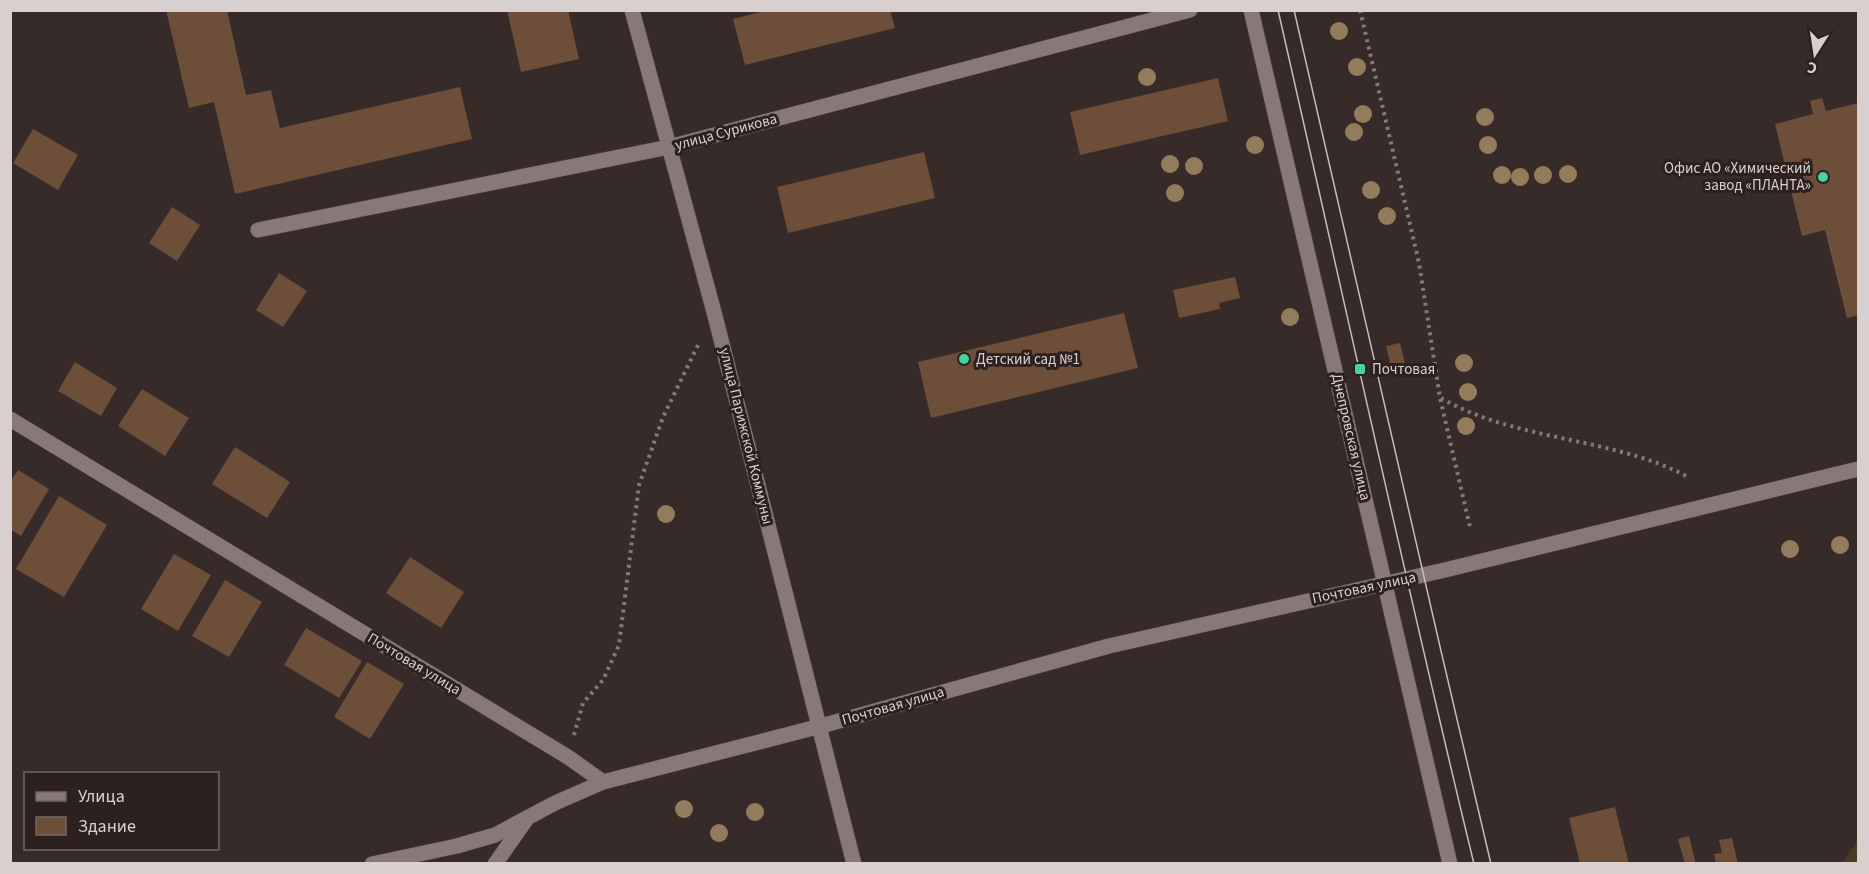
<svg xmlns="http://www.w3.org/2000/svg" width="1869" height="874" font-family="'Source Sans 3',sans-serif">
<rect width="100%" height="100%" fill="#362b29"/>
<polygon fill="#483b22" points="1858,840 1858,863 1842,863"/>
<g fill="#6c4e39">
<polygon points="166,10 227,10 246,95 271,90 280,128 460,87 472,139 235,194 214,102 189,108"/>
<polygon points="507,10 568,10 579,59 521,72"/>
<polygon points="769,10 890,10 895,28 745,65 733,19"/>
<polygon points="1218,78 1228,121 1080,155 1070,112"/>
<polygon points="1822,98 1826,111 1858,103 1858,315 1847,318 1825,230 1802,236 1775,124 1813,114 1810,101"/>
<polygon points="33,129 78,155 58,190 13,163"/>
<polygon points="924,152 935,198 788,233 777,187"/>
<polygon points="172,207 200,225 177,261 149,243"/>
<polygon points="279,273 307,291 283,327 256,310"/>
<polygon points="1235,277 1240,298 1219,303 1220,309 1179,318 1173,290"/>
<polygon points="1124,313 1138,368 931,418 918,362"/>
<polygon points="1400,343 1406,368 1392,371 1386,346"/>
<polygon points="75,362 117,388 101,416 58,391"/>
<polygon points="142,389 189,418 165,456 118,426"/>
<polygon points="235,447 290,482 267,518 212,484"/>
<polygon points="18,470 49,489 21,536 10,529 10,482"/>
<polygon points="59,496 107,525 64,597 16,569"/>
<polygon points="174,554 211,575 178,631 141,609"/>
<polygon points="410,557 464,592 441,628 386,593"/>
<polygon points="225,580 262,602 229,657 192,636"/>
<polygon points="306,628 362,661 339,698 284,665"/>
<polygon points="367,662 404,684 370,739 334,717"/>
<polygon points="1615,807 1629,864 1580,864 1569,818"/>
<polygon points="1689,836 1696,864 1685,864 1678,839"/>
<polygon points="1732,838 1738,864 1716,864 1714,854 1722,853 1719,840"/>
</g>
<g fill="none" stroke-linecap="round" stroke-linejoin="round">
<defs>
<polyline id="service" points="495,864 526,820"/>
<g id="minor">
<polyline points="632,10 714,312 854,864"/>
<polyline points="258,230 669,147 1190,10"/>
<polyline points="10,419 568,757 603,782 821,726 1109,646 1445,570 1858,469"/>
<polyline points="372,864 457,846 495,835 555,803 603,782"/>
</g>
<polyline id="tertiary" points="1251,10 1450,864"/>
</defs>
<use href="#service" stroke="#524847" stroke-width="16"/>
<use href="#minor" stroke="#524847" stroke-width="16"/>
<use href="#tertiary" stroke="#524847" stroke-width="16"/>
<g stroke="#837a78" stroke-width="4" stroke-dasharray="3 4.5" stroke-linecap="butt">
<polyline points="1360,10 1419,263 1440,398 1470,527"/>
<path d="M1441,398c76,44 170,38 247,79"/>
<polyline points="574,735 583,703 603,680 619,645 639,485 663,417 699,343"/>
</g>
<use href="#service" stroke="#877977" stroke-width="15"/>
<use href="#minor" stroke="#877977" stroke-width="15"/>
<use href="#tertiary" stroke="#877977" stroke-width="15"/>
<g stroke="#c5bcbb" stroke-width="1.5">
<path d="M1278,10c65,285 127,570 196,854"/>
<path d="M1294,10c67,285 129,570 197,854"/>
</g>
</g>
<g fill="#927c5c">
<circle cx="1339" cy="31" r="9"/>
<circle cx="1357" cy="67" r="9"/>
<circle cx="1147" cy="77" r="9"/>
<circle cx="1363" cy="114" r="9"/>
<circle cx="1485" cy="117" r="9"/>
<circle cx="1354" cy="132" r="9"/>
<circle cx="1255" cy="145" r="9"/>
<circle cx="1488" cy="145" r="9"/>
<circle cx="1170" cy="164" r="9"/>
<circle cx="1194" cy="166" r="9"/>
<circle cx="1568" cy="174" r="9"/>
<circle cx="1502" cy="175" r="9"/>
<circle cx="1543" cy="175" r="9"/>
<circle cx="1520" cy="177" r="9"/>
<circle cx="1371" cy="190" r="9"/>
<circle cx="1175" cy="193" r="9"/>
<circle cx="1387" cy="216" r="9"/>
<circle cx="1290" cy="317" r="9"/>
<circle cx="1464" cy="363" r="9"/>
<circle cx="1468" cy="392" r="9"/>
<circle cx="1466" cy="426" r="9"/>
<circle cx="666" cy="514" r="9"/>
<circle cx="1840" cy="545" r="9"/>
<circle cx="1790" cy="549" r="9"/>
<circle cx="684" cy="809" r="9"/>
<circle cx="755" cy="812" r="9"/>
<circle cx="719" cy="833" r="9"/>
</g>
<g fill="#43d4a0" stroke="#2c211f" stroke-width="2">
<circle cx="1823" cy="177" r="6"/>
<circle cx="964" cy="359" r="6"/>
<rect x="1354" y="363" width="12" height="12" rx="3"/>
</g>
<g text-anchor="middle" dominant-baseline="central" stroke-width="6" stroke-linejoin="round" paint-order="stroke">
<g font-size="15" fill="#d8d0cf" stroke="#2c211f">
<text transform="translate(726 132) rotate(-15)">улица Сурикова</text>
<text transform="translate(746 436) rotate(76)">улица Парижской Коммуны</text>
<text transform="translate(1351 437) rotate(77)">Днепровская улица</text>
<text transform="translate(1364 588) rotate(-12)">Почтовая улица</text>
<text transform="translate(414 664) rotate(31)">Почтовая улица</text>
<text transform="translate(893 706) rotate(-16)">Почтовая улица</text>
</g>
<g font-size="15" fill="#d8d0cf" stroke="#2c211f" text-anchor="start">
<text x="1811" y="168" text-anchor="end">Офис АО «Химический<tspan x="1811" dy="17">завод «ПЛАНТА»</tspan></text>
<text x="976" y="359">Детский сад №1</text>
<text x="1372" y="369">Почтовая</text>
</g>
</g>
<rect width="1869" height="874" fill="none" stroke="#d8d0cf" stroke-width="24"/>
<rect x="24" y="772" width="195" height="78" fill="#2c211f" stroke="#716765" stroke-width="1.5"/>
<rect x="36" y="792" width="30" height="9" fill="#877977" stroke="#716765" stroke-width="1.5"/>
<text x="78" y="802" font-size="18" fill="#d8d0cf">Улица</text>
<rect x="36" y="817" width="30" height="18" fill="#6c4e39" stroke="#716765" stroke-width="1.5"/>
<text x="78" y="832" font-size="18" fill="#d8d0cf">Здание</text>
<g transform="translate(1815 54) rotate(192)" stroke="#2c211f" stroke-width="4.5" paint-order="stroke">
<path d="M0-4.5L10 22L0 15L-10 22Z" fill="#d8d0cf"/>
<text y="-9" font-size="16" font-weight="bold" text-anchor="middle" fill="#d8d0cf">С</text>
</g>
</svg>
